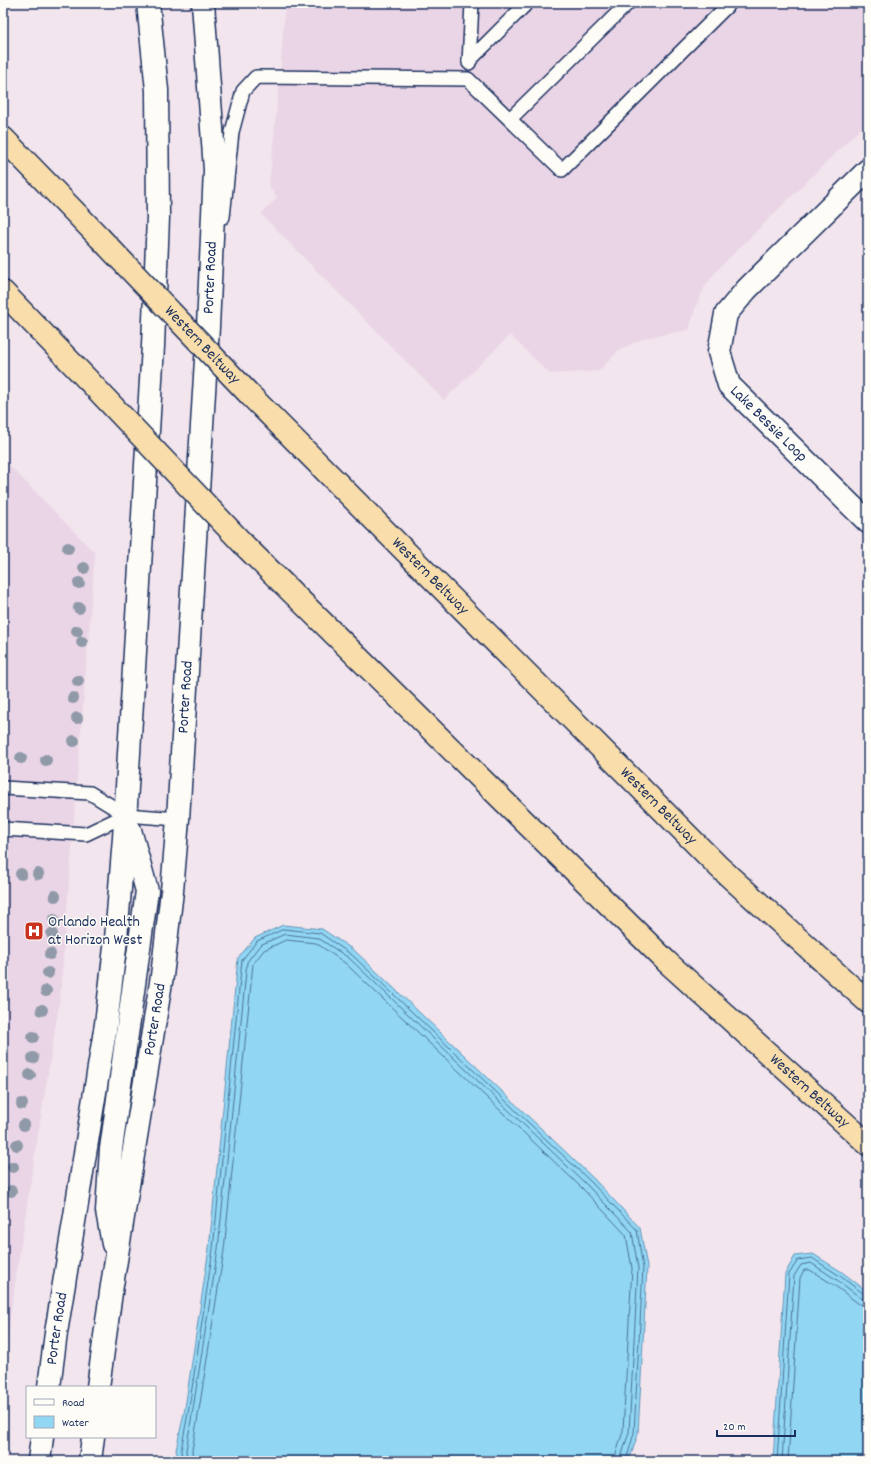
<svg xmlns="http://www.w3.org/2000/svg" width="871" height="1464" font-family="Dekko,sans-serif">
<rect width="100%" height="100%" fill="#f2e5ed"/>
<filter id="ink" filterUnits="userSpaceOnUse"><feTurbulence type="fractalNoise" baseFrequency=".025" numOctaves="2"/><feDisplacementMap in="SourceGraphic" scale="8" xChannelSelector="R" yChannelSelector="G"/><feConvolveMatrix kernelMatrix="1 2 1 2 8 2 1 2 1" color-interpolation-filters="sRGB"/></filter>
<g filter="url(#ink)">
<g fill="#ead5e6">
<polygon points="285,3 868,3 868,121 719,268 705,286 696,306 689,330 644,338 619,350 599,371 550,374 510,335 444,400 261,214 277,198 269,186 281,63"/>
<polygon points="3,459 95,553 60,998 30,1185 10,1317 3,1380"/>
</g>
<g fill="#91d6f3" stroke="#6293b7">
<polygon points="283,925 322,929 355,951 594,1179 640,1228 647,1267 638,1434 629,1461 179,1461 176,1450 185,1408 209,1248 238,958 255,938"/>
<polygon points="813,1254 842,1272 868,1292 868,1461 773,1461 785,1274 795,1256"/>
</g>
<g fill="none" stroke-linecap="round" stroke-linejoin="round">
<g stroke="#4a729a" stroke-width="1">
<polyline points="182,1461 181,1450 189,1408 213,1249 242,960 257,941 284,929 320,933 352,955 591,1182 637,1230 643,1268 634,1433 626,1461"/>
<polyline points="187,1461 186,1450 193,1409 218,1249 247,962 260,945 285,934 318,938 349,958 587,1185 632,1232 638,1268 629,1432 620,1461"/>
<polyline points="193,1461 192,1450 199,1410 224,1250 253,964 264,950 286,940 316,943 345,963 583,1189 626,1235 632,1268 623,1431 614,1461"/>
<polyline points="777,1461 789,1274 798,1260 812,1258 840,1276 864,1294 868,1295"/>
<polyline points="782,1461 794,1276 801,1265 811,1263 837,1280 861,1298 868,1300"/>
<polyline points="788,1461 800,1278 804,1270 810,1270 834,1285 859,1304 868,1306"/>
</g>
<defs>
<g id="lane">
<polyline points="469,61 527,3"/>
<polyline points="469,63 472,3"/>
<polyline points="510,119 628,3"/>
<polyline points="223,217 232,132 243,91 256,77 468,79 562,170 730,3"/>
<polyline points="3,788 90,793 126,815 86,834 3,829"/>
<polyline points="126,815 178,819"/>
</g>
<g id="street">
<path id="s1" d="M868,170l-121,119 -21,25 -7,38 10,33 139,137"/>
</g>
<g id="secondary">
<polyline points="113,1244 107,1211 111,1149 147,891 130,830"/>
<path id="s2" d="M49,1387l7,-54 50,-309 10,-85 8,-101 29,-492 5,-129 -1,-127 -9,-87"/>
<path id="s3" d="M98,1387l14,-102 50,-309 10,-85 6,-72 30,-492 7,-157 -12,-167"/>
<polyline points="39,1461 42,1437"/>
<polyline points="90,1461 93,1437"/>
</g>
<g id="highway">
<polyline points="3,138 100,238"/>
<polyline points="3,292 88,380"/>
<path id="s4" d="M251,396l468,471 149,135"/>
<path id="s5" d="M247,548l420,414 201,182"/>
</g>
</defs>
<use href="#lane" stroke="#1b2f5e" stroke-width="16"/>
<use href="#street" stroke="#1b2f5e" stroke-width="25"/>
<use href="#secondary" stroke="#1b2f5e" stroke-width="25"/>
<use href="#highway" stroke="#1b2f5e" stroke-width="25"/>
<use href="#lane" stroke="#fdfcf7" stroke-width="13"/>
<use href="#street" stroke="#fdfcf7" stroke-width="22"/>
<use href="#secondary" stroke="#fdfcf7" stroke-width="22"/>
<use href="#highway" stroke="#f9deab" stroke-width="22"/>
<defs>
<g id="highway-bridge">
<path id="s6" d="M100,238l151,158"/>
<polyline points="88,380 247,548"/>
</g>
</defs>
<use href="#highway-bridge" stroke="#1b2f5e" stroke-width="25" stroke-linecap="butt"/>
<use href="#highway-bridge" stroke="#f9deab" stroke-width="22"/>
</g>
<g fill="#8f99a8">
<circle cx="68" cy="548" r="6"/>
<circle cx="84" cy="568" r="6"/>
<circle cx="79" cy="583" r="6"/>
<circle cx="79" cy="608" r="6"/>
<circle cx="77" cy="631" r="6"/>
<circle cx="82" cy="642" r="6"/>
<circle cx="78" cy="681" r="6"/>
<circle cx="73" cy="698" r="6"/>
<circle cx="77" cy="718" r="6"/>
<circle cx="74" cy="741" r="6"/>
<circle cx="21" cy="758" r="6"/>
<circle cx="46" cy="760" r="6"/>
<circle cx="21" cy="874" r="6"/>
<circle cx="38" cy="874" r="6"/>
<circle cx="55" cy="896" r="6"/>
<circle cx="54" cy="920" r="6"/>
<circle cx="52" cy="934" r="6"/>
<circle cx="50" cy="954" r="6"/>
<circle cx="48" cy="973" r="6"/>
<circle cx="46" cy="991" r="6"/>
<circle cx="42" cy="1010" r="6"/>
<circle cx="33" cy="1037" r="6"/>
<circle cx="33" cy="1058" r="6"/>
<circle cx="30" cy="1075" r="6"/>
<circle cx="22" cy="1104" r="6"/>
<circle cx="24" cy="1125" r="6"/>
<circle cx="17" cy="1145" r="6"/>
<circle cx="13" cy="1167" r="6"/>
<circle cx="11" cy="1191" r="6"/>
</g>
</g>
<defs>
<symbol id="hospital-square" viewBox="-11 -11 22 22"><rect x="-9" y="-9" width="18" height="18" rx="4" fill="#c8321e" stroke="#fdfcf7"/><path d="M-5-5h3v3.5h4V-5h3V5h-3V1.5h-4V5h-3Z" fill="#fff"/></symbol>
</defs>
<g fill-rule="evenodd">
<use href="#hospital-square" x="23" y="920" width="22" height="22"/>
</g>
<g text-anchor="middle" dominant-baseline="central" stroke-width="3" stroke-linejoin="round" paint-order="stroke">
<g font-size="16" fill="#1b2f5e" stroke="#fdfcf7">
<text stroke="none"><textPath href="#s3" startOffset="1116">Porter Road</textPath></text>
<text stroke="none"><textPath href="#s6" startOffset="148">Western Beltway</textPath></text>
<text stroke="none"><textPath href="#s1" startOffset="331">Lake Bessie Loop</textPath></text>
<text stroke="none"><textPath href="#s4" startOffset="254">Western Beltway</textPath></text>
<text stroke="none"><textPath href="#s3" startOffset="696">Porter Road</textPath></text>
<text stroke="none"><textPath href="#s4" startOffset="578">Western Beltway</textPath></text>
<text stroke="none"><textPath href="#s3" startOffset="372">Porter Road</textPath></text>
<text stroke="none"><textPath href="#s5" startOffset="782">Western Beltway</textPath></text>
<text stroke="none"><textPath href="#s2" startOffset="59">Porter Road</textPath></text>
</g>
<g font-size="16" fill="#1b2f5e" stroke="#fdfcf7" text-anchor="start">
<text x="48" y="922">Orlando Health<tspan x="48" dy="18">at Horizon West</tspan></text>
</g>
</g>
<rect width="871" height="1464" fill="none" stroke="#fdfcf7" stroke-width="16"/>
<rect x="8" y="8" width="855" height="1448" fill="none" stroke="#1b2f5e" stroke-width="1.5" filter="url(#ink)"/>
<rect x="26" y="1386" width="130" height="52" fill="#fdfcf7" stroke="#a3aaba"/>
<rect x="34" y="1399" width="20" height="6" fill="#fdfcf7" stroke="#a3aaba"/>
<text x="62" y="1406" font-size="12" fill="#1b2f5e">Road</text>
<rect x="34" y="1416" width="20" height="12" fill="#91d6f3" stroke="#a3aaba"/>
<text x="62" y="1426" font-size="12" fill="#1b2f5e">Water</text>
<path d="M717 1430v6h78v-6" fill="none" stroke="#1b2f5e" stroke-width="2"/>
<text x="723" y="1430" font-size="12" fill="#1b2f5e" stroke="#fdfcf7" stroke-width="3" paint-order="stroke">20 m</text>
</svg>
